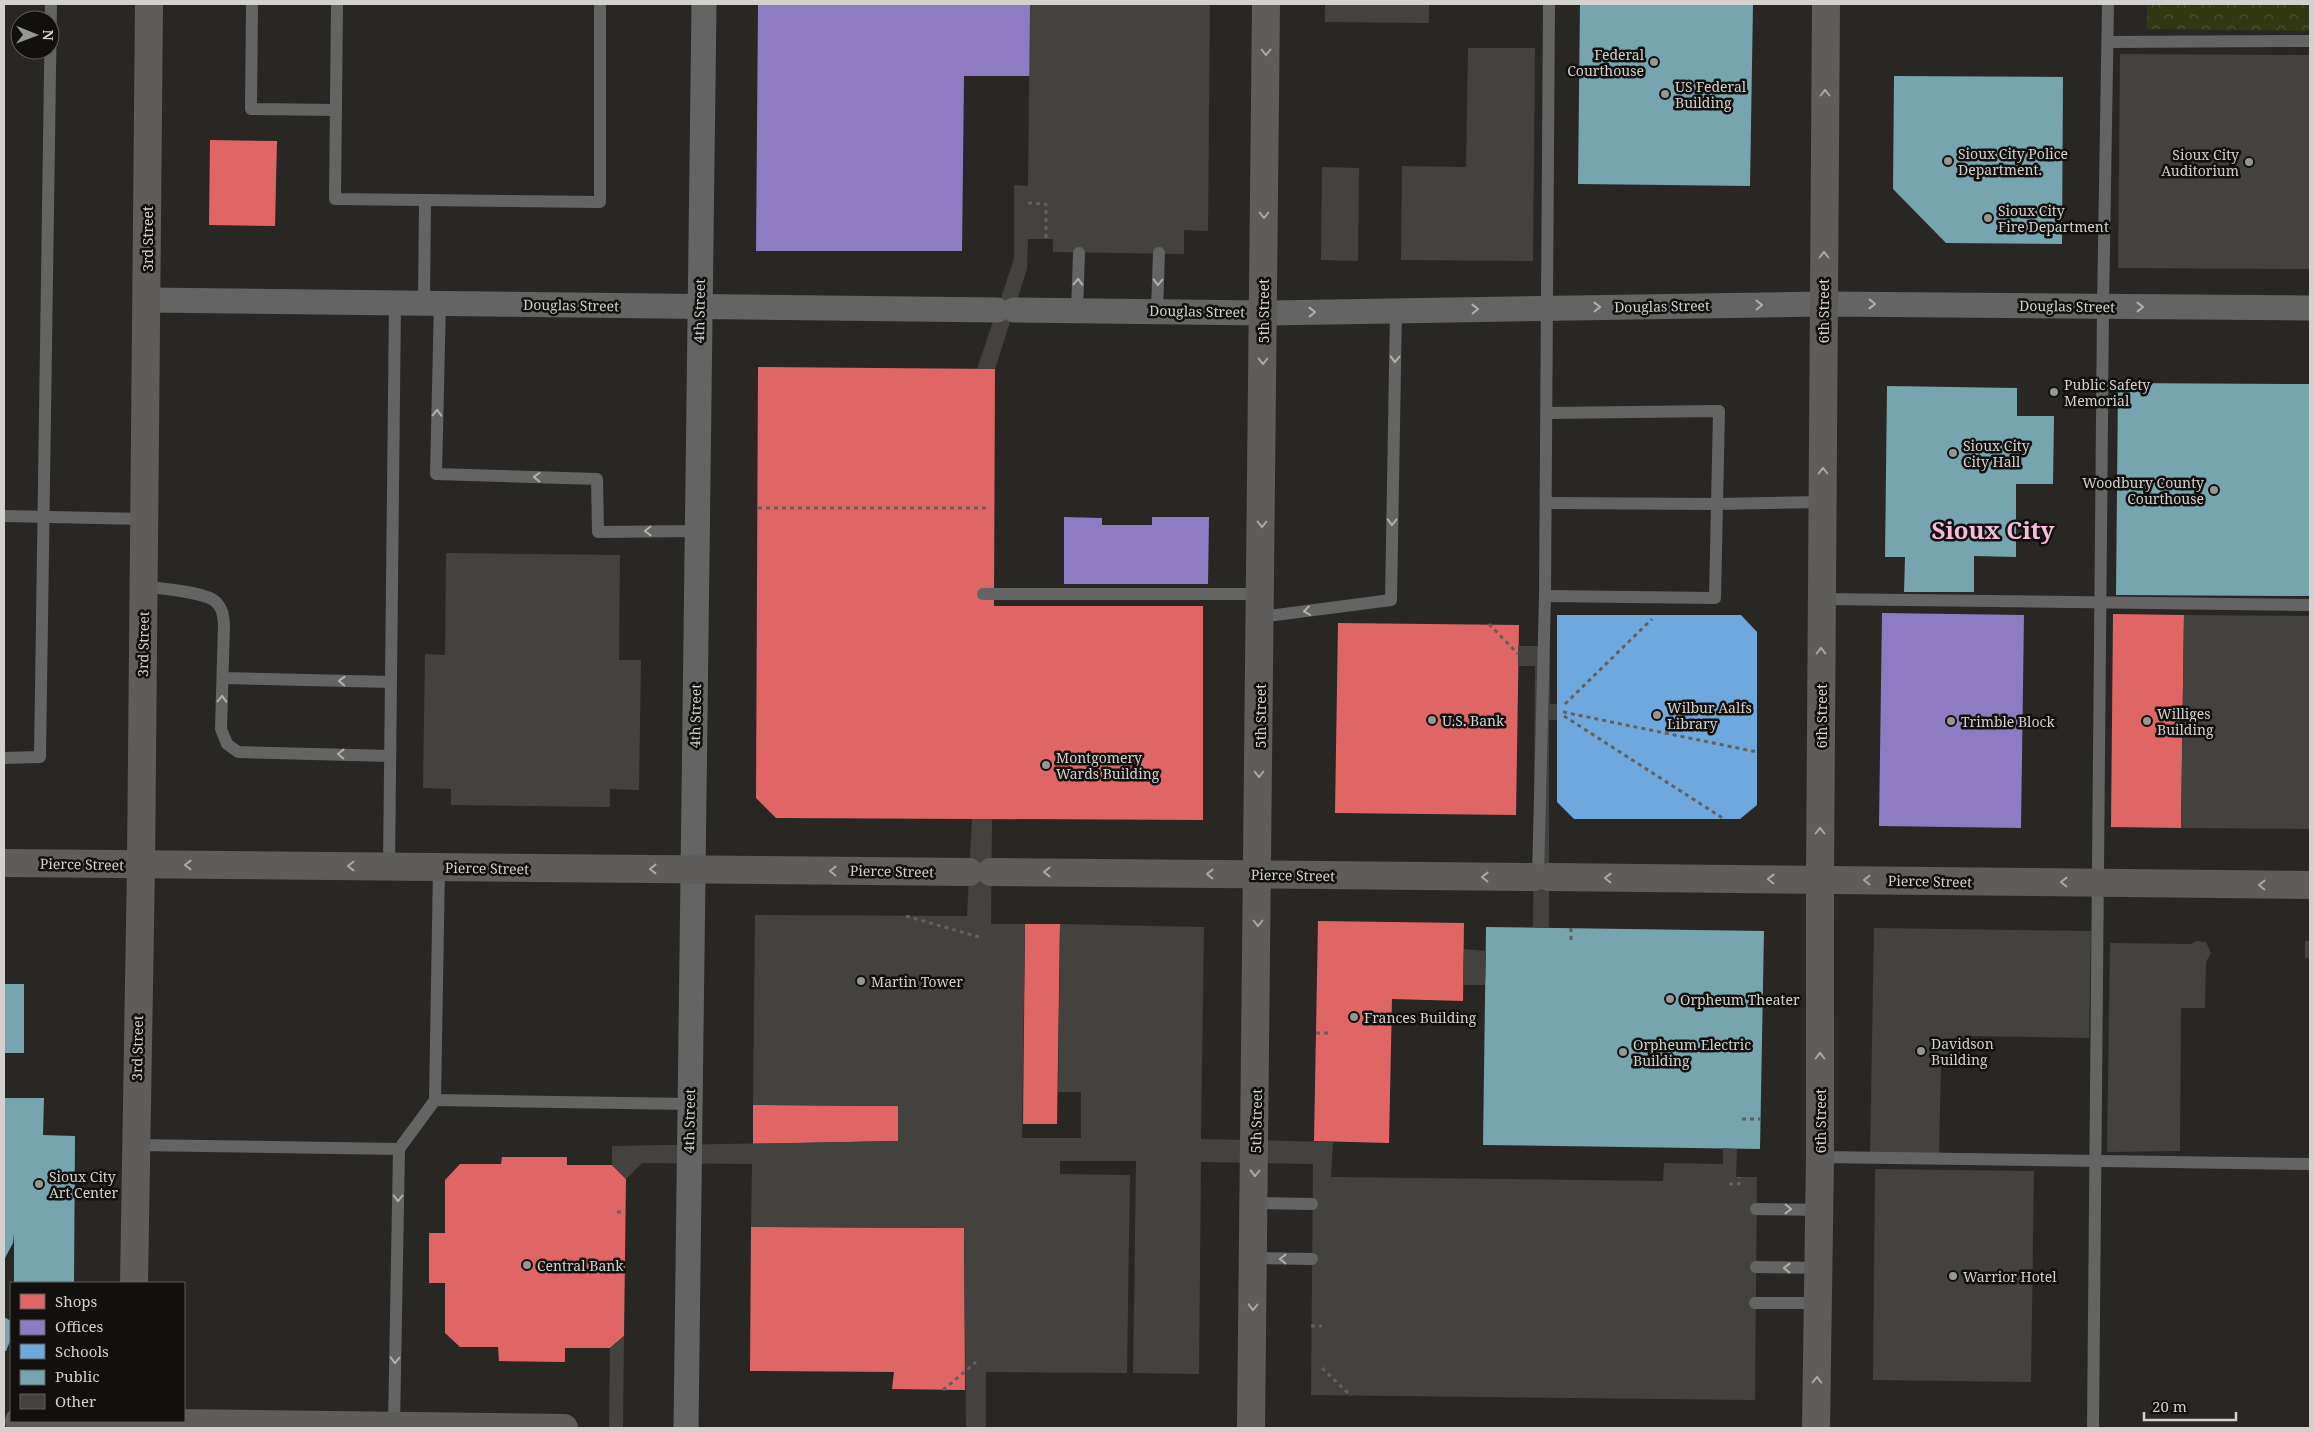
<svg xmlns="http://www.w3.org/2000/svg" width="2314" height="1432" font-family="'Noto Serif',serif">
<defs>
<pattern id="park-crowns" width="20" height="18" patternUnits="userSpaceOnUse" patternTransform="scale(1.25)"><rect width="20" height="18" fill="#303711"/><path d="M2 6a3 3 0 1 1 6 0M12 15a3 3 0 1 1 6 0" fill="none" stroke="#4d5332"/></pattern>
</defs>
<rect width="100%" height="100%" fill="#282723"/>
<polygon fill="url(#park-crowns)" points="2147,4 2310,4 2310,31 2147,29"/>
<g fill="#e06666">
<polygon points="210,140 277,141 275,226 209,225"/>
<polygon points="758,367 995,369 994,606 1203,606 1203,820 776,818 756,798"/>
<polygon points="2113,614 2184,615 2181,828 2111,827"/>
<polygon points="1338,623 1519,625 1516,815 1335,813"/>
<polygon points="1318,921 1464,923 1463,1001 1392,999 1389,1143 1314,1141"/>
<polygon points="1025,924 1060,924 1057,1124 1023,1124"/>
<polygon points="753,1105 898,1106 898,1141 753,1144"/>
<polygon points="502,1157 567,1157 567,1165 612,1165 626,1179 624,1336 610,1348 565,1348 565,1362 499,1361 498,1347 460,1347 445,1333 445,1283 429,1283 429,1233 445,1233 445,1180 460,1164 501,1164"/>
<polygon points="751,1227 964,1228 965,1390 892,1389 894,1372 750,1371"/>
</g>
<g fill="#8e7cc3">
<polygon points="758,4 1030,4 1030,76 964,76 962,251 756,251"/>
<polygon points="1064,517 1102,518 1102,525 1152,525 1152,517 1209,517 1208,584 1064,584"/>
<polygon points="1882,613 2024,615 2021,828 1879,826"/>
</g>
<polygon fill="#6fa8dc" points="1557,615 1741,615 1757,632 1757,805 1740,819 1574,819 1557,802"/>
<g fill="#76a5af">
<polygon points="1580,4 1753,4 1750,186 1578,184"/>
<polygon points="1894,76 2063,77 2062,244 1946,243 1893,189"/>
<polygon points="2118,383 2310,384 2310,596 2116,595"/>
<polygon points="1887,386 2017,388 2017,416 2054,416 2053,484 2016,484 2016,557 1974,556 1974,592 1904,592 1905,557 1885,557"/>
<polygon points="1486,927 1764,931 1760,1149 1483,1145"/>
<rect x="4" y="984" width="20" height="69"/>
<polygon points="4,1098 44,1098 43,1135 75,1136 74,1283 14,1283 14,1234 13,1243 4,1260"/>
<polygon points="4,1317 11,1321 11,1339 6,1351 4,1351"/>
</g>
<g fill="#44423f">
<polygon points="1030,4 1210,4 1208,231 1184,230 1184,254 1053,252 1053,239 1028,239 1027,269 995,369 977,369 1014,259 1014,185 1028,186"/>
<polygon points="1325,4 1429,4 1429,23 1325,22"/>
<polygon points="1468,48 1535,48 1533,261 1401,260 1402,166 1466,167"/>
<polygon points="2120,54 2310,55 2310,269 2118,268"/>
<polygon points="1322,167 1359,168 1358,261 1321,260"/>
<polygon points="446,553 620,555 619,660 641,660 639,790 610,789 610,807 451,805 451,789 423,788 425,654 445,655"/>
<polygon points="2184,615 2310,616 2310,829 2181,828"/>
<polygon points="1518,646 1550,646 1550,704 1557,704 1557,720 1549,720 1549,928 1533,927 1535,666 1518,666"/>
<polygon points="972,819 992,819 991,924 1025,924 1022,1138 1081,1138 1081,1092 1058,1092 1060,924 1204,927 1201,1139 1333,1142 1331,1177 1663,1181 1664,1163 1723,1164 1723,1148 1737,1149 1736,1177 1757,1177 1755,1400 1311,1395 1313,1164 1201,1162 1199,1374 1133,1373 1136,1161 1060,1161 1060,1174 1130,1175 1127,1373 986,1372 986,1428 966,1428 964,1228 751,1227 752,1164 642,1163 626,1179 612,1165 612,1146 898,1141 898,1106 753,1105 755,915 967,916"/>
<polygon points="1874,928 2091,931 2089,1038 1969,1036 1969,1064 1941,1064 1939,1155 1870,1154"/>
<polygon points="2196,941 2206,942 2211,953 2206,962 2205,1008 2181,1008 2180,1151 2107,1152 2110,943 2191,944"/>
<rect x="2305" y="941" width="5" height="17"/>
<polygon points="1464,949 1486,951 1485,985 1463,985"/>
<polygon points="1875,1169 2034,1171 2031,1382 1873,1380"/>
<polygon points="624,1336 623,1428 609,1428 610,1348"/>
</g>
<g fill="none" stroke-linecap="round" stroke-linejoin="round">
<g stroke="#62615f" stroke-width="3" stroke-dasharray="4 4" stroke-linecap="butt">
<polyline points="1028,203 1046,204 1046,239"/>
<polyline points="758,508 986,508"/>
<polyline points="1489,624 1518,654"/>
<polyline points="1565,704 1652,619"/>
<polyline points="1563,712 1757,752"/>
<polyline points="1564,716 1724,819"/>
<polyline points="906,916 979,937"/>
<polyline points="1571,940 1571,928"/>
<polyline points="1316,1033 1328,1033"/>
<polyline points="1742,1119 1761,1119"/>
<polyline points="1729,1184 1739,1184 1739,1177"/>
<polyline points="617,1212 625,1212"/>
<polyline points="1311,1326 1322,1326"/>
<polyline points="1322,1368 1351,1396"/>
<polyline points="943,1390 976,1362"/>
</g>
<g stroke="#656464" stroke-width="12">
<polyline points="252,4 251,109 336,110"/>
<polyline points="337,4 335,199 600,202 600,4"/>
<polyline points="2108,42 2310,41"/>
<polyline points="424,302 425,200"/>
<polyline points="440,302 436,474 597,479 598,532 697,531"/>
<polyline points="1157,310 1159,253"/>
<polyline points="1077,311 1079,253"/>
<polyline points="1546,503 1717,504 1823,502"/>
<polyline points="4,516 144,519"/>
<path d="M143,586c17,3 62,5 73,16 7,7 7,14 8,22l-3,105 6,15 11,8 152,4"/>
<polyline points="983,594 1261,594"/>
<polyline points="1545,596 1715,598 1719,411 1547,413"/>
<polyline points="1821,599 2310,605"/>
<polyline points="1261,617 1391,600 1396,310"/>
<polyline points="223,678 391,682"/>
<polyline points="4,758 40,757 51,4"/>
<polyline points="389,867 395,302"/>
<polyline points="439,867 435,1100 690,1104"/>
<polyline points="1538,877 1545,596 1549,4"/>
<polyline points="135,1145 399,1149 435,1100"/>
<polyline points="1820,1157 2310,1164"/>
<polyline points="1255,1203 1312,1204"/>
<polyline points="1756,1209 1820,1210"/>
<polyline points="1254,1258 1312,1259"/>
<polyline points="1756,1267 1819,1268"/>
<polyline points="1755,1303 1818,1303"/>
<polyline points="394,1426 399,1149"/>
<polyline points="2093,1428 2103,307 2108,4"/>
</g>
<g stroke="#656464" stroke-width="25">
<polyline points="146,300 997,310"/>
<polyline points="1014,310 1263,313 1824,304 2310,308"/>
<polyline points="686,1428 704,4"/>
</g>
<g stroke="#5f5d5b" stroke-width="28">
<polyline points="4,863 969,872"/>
<polyline points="991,872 1534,877"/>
<polyline points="1549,877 2310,885"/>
<polyline points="134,1283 141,865 149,4"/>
<polyline points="19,1421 564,1428"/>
<polyline points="1251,1428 1266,4"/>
<polyline points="1816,1428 1820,1157 1820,879 1826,4"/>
</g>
</g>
<defs><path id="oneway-chevron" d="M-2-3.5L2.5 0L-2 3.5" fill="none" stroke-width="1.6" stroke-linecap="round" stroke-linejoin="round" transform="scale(1.25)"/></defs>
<g stroke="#aaa8a5">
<use href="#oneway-chevron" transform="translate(1266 52) rotate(90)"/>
<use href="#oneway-chevron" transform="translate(1825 93) rotate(-90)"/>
<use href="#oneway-chevron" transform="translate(1264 215) rotate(90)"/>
<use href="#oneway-chevron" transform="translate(1824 255) rotate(-90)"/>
<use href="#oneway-chevron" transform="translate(1263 361) rotate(90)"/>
<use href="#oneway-chevron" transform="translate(1823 471) rotate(-90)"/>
<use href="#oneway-chevron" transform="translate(1262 524) rotate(90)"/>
<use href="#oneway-chevron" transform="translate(1821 651) rotate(-90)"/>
<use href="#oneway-chevron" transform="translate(1259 774) rotate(90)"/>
<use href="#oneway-chevron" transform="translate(1820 831) rotate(-90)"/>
<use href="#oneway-chevron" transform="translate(188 865) rotate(-180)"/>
<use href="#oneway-chevron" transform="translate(351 866) rotate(-180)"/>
<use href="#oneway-chevron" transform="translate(653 869) rotate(-180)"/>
<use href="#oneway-chevron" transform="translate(833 871) rotate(-179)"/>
<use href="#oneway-chevron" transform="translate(1047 872) rotate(-180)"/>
<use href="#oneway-chevron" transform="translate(1210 874) rotate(-179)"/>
<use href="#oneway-chevron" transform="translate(1485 877) rotate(-179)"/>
<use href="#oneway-chevron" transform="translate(1608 878) rotate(-179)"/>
<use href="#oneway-chevron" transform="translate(1771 879) rotate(-179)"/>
<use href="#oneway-chevron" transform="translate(1867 880) rotate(-179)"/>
<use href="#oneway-chevron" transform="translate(2064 882) rotate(-179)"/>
<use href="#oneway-chevron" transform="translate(2262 885) rotate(-179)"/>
<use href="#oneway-chevron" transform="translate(1258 923) rotate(90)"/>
<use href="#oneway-chevron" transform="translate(1820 1056) rotate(-90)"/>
<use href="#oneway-chevron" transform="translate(1255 1173) rotate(91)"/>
<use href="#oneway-chevron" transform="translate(1253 1307) rotate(91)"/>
<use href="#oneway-chevron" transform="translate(1817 1380) rotate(-89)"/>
</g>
<g stroke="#b1b0ae">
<use href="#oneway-chevron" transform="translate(1078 282) rotate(-88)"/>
<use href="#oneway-chevron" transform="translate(1158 282) rotate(92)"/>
<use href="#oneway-chevron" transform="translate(1872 304) rotate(1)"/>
<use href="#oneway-chevron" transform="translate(1759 305) rotate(-1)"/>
<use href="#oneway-chevron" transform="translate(1597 307) rotate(-1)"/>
<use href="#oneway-chevron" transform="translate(2140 307)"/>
<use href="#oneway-chevron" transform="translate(1475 309) rotate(-1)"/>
<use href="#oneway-chevron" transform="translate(1312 312) rotate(-1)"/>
<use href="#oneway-chevron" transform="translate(1395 359) rotate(91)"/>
<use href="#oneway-chevron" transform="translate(437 413) rotate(-88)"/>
<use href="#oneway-chevron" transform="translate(537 477) rotate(-178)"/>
<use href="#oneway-chevron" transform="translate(1392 522) rotate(91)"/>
<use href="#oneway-chevron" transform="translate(648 531) rotate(179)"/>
<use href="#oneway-chevron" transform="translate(1307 611) rotate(172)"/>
<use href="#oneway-chevron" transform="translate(342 681) rotate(-178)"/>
<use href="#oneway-chevron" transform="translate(222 699) rotate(-88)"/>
<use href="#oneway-chevron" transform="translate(341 754) rotate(-179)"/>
<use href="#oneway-chevron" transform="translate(398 1198) rotate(91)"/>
<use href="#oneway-chevron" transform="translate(1788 1209) rotate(1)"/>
<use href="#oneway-chevron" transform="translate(1283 1259) rotate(-179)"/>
<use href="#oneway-chevron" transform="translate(1787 1268) rotate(-179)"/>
<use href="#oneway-chevron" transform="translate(395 1360) rotate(91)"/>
</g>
<g fill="#969692" stroke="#11100e" stroke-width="2">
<circle cx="1654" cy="62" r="5"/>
<circle cx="1665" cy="94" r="5"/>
<circle cx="1948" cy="161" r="5"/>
<circle cx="2249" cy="162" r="5"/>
<circle cx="1988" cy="218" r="5"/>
<circle cx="2054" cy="392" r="5"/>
<circle cx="1953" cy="453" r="5"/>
<circle cx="2214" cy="490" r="5"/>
<circle cx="1657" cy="715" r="5"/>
<circle cx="1432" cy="720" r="5"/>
<circle cx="1951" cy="721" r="5"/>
<circle cx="2147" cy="721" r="5"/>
<circle cx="1046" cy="765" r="5"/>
<circle cx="861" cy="981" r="5"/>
<circle cx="1670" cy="999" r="5"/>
<circle cx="1354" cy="1017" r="5"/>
<circle cx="1921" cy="1051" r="5"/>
<circle cx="1623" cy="1052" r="5"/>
<circle cx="39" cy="1184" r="5"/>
<circle cx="527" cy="1265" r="5"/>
<circle cx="1953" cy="1276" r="5"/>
</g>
<g text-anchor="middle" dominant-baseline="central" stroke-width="5" stroke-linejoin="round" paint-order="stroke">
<g font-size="14" fill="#d2d1cd" stroke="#11100e" text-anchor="start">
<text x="1644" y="54" text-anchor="end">Federal<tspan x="1644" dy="16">Courthouse</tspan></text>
<text x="1675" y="86">US Federal<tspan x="1675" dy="16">Building</tspan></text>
<text x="1958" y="153">Sioux City Police<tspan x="1958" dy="16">Department.</tspan></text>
<text x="2239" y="154" text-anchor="end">Sioux City<tspan x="2239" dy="16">Auditorium</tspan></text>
<text x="1998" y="210">Sioux City<tspan x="1998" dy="16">Fire Department</tspan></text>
<text x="2064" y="384">Public Safety<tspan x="2064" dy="16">Memorial</tspan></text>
<text x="1963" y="445">Sioux City<tspan x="1963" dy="16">City Hall</tspan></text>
<text x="2204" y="482" text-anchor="end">Woodbury County<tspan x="2204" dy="16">Courthouse</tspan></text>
<text x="1667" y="707">Wilbur Aalfs<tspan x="1667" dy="16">Library</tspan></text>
<text x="2157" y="713">Williges<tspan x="2157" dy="16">Building</tspan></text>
<text x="1442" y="720">U.S. Bank</text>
<text x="1961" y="721">Trimble Block</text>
<text x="1056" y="757">Montgomery<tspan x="1056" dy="16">Wards Building</tspan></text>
<text x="871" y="981">Martin Tower</text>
<text x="1680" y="999">Orpheum Theater</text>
<text x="1364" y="1017">Frances Building</text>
<text x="1931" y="1043">Davidson<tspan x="1931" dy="16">Building</tspan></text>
<text x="1633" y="1044">Orpheum Electric<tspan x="1633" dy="16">Building</tspan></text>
<text x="49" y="1176">Sioux City<tspan x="49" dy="16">Art Center</tspan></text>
<text x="537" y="1265">Central Bank</text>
<text x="1963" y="1276">Warrior Hotel</text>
</g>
<g font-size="14" fill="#d2d1cd" stroke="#11100e">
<text transform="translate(147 239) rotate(-90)">3rd Street</text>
<text transform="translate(571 305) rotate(1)">Douglas Street</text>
<text transform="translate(1662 306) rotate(-1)">Douglas Street</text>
<text transform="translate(2067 306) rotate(1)">Douglas Street</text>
<text transform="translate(699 311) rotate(-89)">4th Street</text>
<text transform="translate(1197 311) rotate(1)">Douglas Street</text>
<text transform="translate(1263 311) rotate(-90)">5th Street</text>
<text transform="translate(1823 311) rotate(-90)">6th Street</text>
<text transform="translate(143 644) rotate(-89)">3rd Street</text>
<text transform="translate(695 716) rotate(-89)">4th Street</text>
<text transform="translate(1260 716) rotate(-90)">5th Street</text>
<text transform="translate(1821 716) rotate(-90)">6th Street</text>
<text transform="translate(82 864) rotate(1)">Pierce Street</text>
<text transform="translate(487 868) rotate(1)">Pierce Street</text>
<text transform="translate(892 871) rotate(1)">Pierce Street</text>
<text transform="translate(1293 875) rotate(1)">Pierce Street</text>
<text transform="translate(1930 881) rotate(1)">Pierce Street</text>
<text transform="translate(137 1048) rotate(-89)">3rd Street</text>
<text transform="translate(689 1121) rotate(-89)">4th Street</text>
<text transform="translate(1256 1121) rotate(-89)">5th Street</text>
<text transform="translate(1820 1121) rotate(-90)">6th Street</text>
</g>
<g font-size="24" font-weight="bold" fill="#f7bbdb" stroke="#11100e">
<text x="1993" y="529">Sioux City</text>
</g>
</g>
<rect width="2314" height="1432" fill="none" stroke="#d2d1cd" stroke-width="10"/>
<rect x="10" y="1282" width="175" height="140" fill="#11100e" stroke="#5e5d5a"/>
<rect x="20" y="1294" width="25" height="15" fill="#e06666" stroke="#5e5d5a"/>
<text x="55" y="1307" font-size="15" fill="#d2d1cd">Shops</text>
<rect x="20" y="1320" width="25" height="15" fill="#8e7cc3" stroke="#5e5d5a"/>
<text x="55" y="1332" font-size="15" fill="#d2d1cd">Offices</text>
<rect x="20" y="1344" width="25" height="15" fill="#6fa8dc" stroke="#5e5d5a"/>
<text x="55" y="1357" font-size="15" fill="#d2d1cd">Schools</text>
<rect x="20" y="1370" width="25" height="15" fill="#76a5af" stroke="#5e5d5a"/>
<text x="55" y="1382" font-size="15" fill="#d2d1cd">Public</text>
<rect x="20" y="1394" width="25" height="15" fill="#44423f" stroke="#5e5d5a"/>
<text x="55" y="1407" font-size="15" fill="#d2d1cd">Other</text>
<g transform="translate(35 35) rotate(91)"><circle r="24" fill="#11100e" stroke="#5e5d5a"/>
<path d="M0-4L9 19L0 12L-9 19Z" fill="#969692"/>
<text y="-8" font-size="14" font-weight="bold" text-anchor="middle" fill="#d2d1cd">N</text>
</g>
<path d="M2144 1412v8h92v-8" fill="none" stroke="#d2d1cd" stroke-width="2.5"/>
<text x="2152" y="1412" font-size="15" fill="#d2d1cd" stroke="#11100e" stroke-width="4" paint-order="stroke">20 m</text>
</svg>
